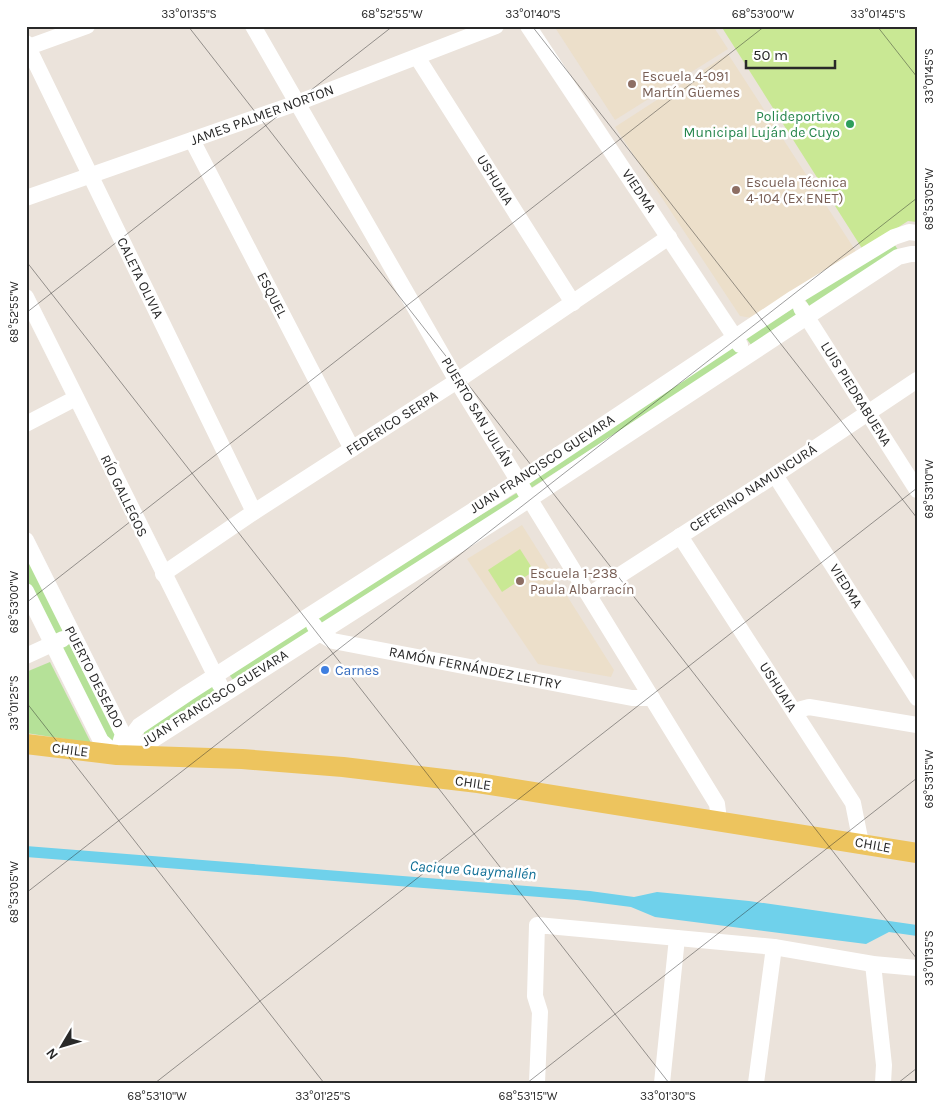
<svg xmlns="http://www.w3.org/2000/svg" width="943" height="1109" font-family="Karla,sans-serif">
<rect width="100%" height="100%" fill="#ebe3db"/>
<g fill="#ecdfca">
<polygon points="554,26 713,26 728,49 615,120"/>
<polygon points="728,54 857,253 752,318 740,316 615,127"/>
<polygon points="522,525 614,670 611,677 538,664 467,559"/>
</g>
<g fill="#b5e198">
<polygon points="893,242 898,250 810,308 805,299"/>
<polygon points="793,308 799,316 752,346 746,338"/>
<polygon points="735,345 741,353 528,490 522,482"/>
<polygon points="520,491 527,499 325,629 316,616"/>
<polygon points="26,540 123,734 117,755 26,591"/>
<polygon points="307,620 317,634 237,685 227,672"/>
<polygon points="50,662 91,743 26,733 26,672"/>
<polygon points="216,680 223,690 147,739 142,730"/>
</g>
<g fill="#c9e894">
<polygon points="721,26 917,26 917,222 908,221 863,250"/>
<polygon points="520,549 534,571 502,592 488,570"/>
</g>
<polygon fill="#6fd1eb" points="26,846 590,891 634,897 657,892 749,901 917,925 917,936 889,932 866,944 655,917 631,907 577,900 26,857"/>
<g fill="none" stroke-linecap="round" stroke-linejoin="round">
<g stroke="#fff" stroke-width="16">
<polyline points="253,26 457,381 717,804 719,820"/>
<polyline points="528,26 740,345"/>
<polyline points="26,43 254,512"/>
<polyline points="26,48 87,26"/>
<polyline points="417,57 573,303"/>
<polyline points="192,140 352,449"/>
<polyline points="26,198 297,103 496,26"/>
<polyline points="26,297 220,685"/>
<polyline points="801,308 917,490"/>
<polyline points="26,424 76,398"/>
<polyline points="775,475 917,698"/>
<polyline points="680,536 853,803 861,843"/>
<polyline points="26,540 123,734 118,750"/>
<polyline points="163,574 254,512 457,381 669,237"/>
<polyline points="26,591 101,741 117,755"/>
<polyline points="589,595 775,475 917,380"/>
<polyline points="314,625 319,633 333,641 632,698 652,698"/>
<polyline points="26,656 63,639"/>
<polyline points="794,711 809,707 917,725"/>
<polyline points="119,754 148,743 510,512 898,257 911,254 917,254"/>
<polyline points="117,755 139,726 188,693 519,481 794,298 894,237 909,232 917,233"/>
<polyline points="873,964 884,1065 883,1083"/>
<polyline points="537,1083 540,1012 535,996 537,925 774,947 873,964 917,968"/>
<polyline points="662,1083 677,938"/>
<polyline points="756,1083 774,947"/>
</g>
<polyline stroke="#edc45e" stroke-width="20" points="26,744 117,755 242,759 343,767 478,783 917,853"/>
</g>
<path fill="none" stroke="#292929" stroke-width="1" stroke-opacity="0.45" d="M188,26l729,933M532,26l385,492M877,26l40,51M26,261l643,822M26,313l367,-287M26,603l739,-577M26,702l298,381M26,893l891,-695M155,1083l762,-595M527,1083l390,-305M898,1083l19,-15"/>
<g fill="#8d6e63" stroke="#fff" stroke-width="2">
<circle cx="632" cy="84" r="5"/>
<circle cx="736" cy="190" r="5"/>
<circle cx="520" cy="581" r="5"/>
</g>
<circle fill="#2e9e5b" stroke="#fff" stroke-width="2" cx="850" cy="124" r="5"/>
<circle fill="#3f7fe0" stroke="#fff" stroke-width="2" cx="325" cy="670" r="5"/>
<g text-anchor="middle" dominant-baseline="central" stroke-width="5" stroke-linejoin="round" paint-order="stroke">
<g font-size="14" fill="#785e54" stroke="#fff" text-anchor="start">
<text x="642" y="76">Escuela 4-091<tspan x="642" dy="16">Martín Güemes</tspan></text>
<text x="746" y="182">Escuela Técnica<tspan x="746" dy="16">4-104 (Ex ENET)</tspan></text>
<text x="530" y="573">Escuela 1-238<tspan x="530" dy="16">Paula Albarracín</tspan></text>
</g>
<g font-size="14" fill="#292929" stroke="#fff">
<text transform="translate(262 115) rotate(-20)">JAMES PALMER NORTON</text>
<text transform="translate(495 180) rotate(58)">USHUAIA</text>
<text transform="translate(639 191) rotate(56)">VIEDMA</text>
<text transform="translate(140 278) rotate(64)">CALETA OLIVIA</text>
<text transform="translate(272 295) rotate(63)">ESQUEL</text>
<text transform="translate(856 394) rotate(58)">LUIS PIEDRABUENA</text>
<text transform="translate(477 412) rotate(59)">PUERTO SAN JULIÁN</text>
<text transform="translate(392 423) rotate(-33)">FEDERICO SERPA</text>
<text transform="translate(542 464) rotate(-33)">JUAN FRANCISCO GUEVARA</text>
<text transform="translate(753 488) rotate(-33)">CEFERINO NAMUNCURÁ</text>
<text transform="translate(124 496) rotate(64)">RÍO GALLEGOS</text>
<text transform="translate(846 586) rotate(58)">VIEDMA</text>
<text transform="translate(475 668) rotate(11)">RAMÓN FERNÁNDEZ LETTRY</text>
<text transform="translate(94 677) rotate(63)">PUERTO DESEADO</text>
<text transform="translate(778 687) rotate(57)">USHUAIA</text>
<text transform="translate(215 698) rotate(-32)">JUAN FRANCISCO GUEVARA</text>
<text transform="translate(70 750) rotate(7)">CHILE</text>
<text transform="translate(473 783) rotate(8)">CHILE</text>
<text transform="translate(873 845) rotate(10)">CHILE</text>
</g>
<g font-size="14" fill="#27864d" stroke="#fff" text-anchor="end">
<text x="840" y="116">Polideportivo<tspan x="840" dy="16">Municipal Luján de Cuyo</tspan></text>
</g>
<g font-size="14" fill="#366cbe" stroke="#fff" text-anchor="start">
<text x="335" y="670">Carnes</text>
</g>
<g font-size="15" font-style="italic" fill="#106f96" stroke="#fff">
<text transform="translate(473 870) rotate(4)">Cacique Guaymallén</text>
</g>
</g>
<rect width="943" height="1109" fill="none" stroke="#ffffff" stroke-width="55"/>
<g transform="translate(62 1046) rotate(232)" stroke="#ffffff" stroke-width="4" paint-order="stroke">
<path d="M0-4L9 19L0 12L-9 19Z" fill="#292929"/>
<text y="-8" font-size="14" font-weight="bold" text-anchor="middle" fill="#292929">N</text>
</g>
<path d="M746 60v8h89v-8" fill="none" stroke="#292929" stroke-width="2.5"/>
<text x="753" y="60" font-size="15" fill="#292929" stroke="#ffffff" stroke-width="4" paint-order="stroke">50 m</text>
<rect x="28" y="28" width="888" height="1054" fill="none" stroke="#292929" stroke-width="2"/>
<g font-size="12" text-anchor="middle" fill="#292929">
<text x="189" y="18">33°01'35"S</text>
<text x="392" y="18">68°52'55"W</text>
<text x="533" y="18">33°01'40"S</text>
<text x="763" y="18">68°53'00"W</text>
<text x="878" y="18">33°01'45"S</text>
<text transform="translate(929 76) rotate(-90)" y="4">33°01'45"S</text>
<text transform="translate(929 199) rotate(-90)" y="4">68°53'05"W</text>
<text transform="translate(14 312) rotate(-90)" y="4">68°52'55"W</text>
<text transform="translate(929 489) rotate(-90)" y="4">68°53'10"W</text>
<text transform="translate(14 602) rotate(-90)" y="4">68°53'00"W</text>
<text transform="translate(14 703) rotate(-90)" y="4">33°01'25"S</text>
<text transform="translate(929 779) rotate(-90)" y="4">68°53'15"W</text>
<text transform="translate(14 892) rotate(-90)" y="4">68°53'05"W</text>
<text transform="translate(929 958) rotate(-90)" y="4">33°01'35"S</text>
<text x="157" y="1100">68°53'10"W</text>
<text x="323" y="1100">33°01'25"S</text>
<text x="528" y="1100">68°53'15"W</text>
<text x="668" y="1100">33°01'30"S</text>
</g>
</svg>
